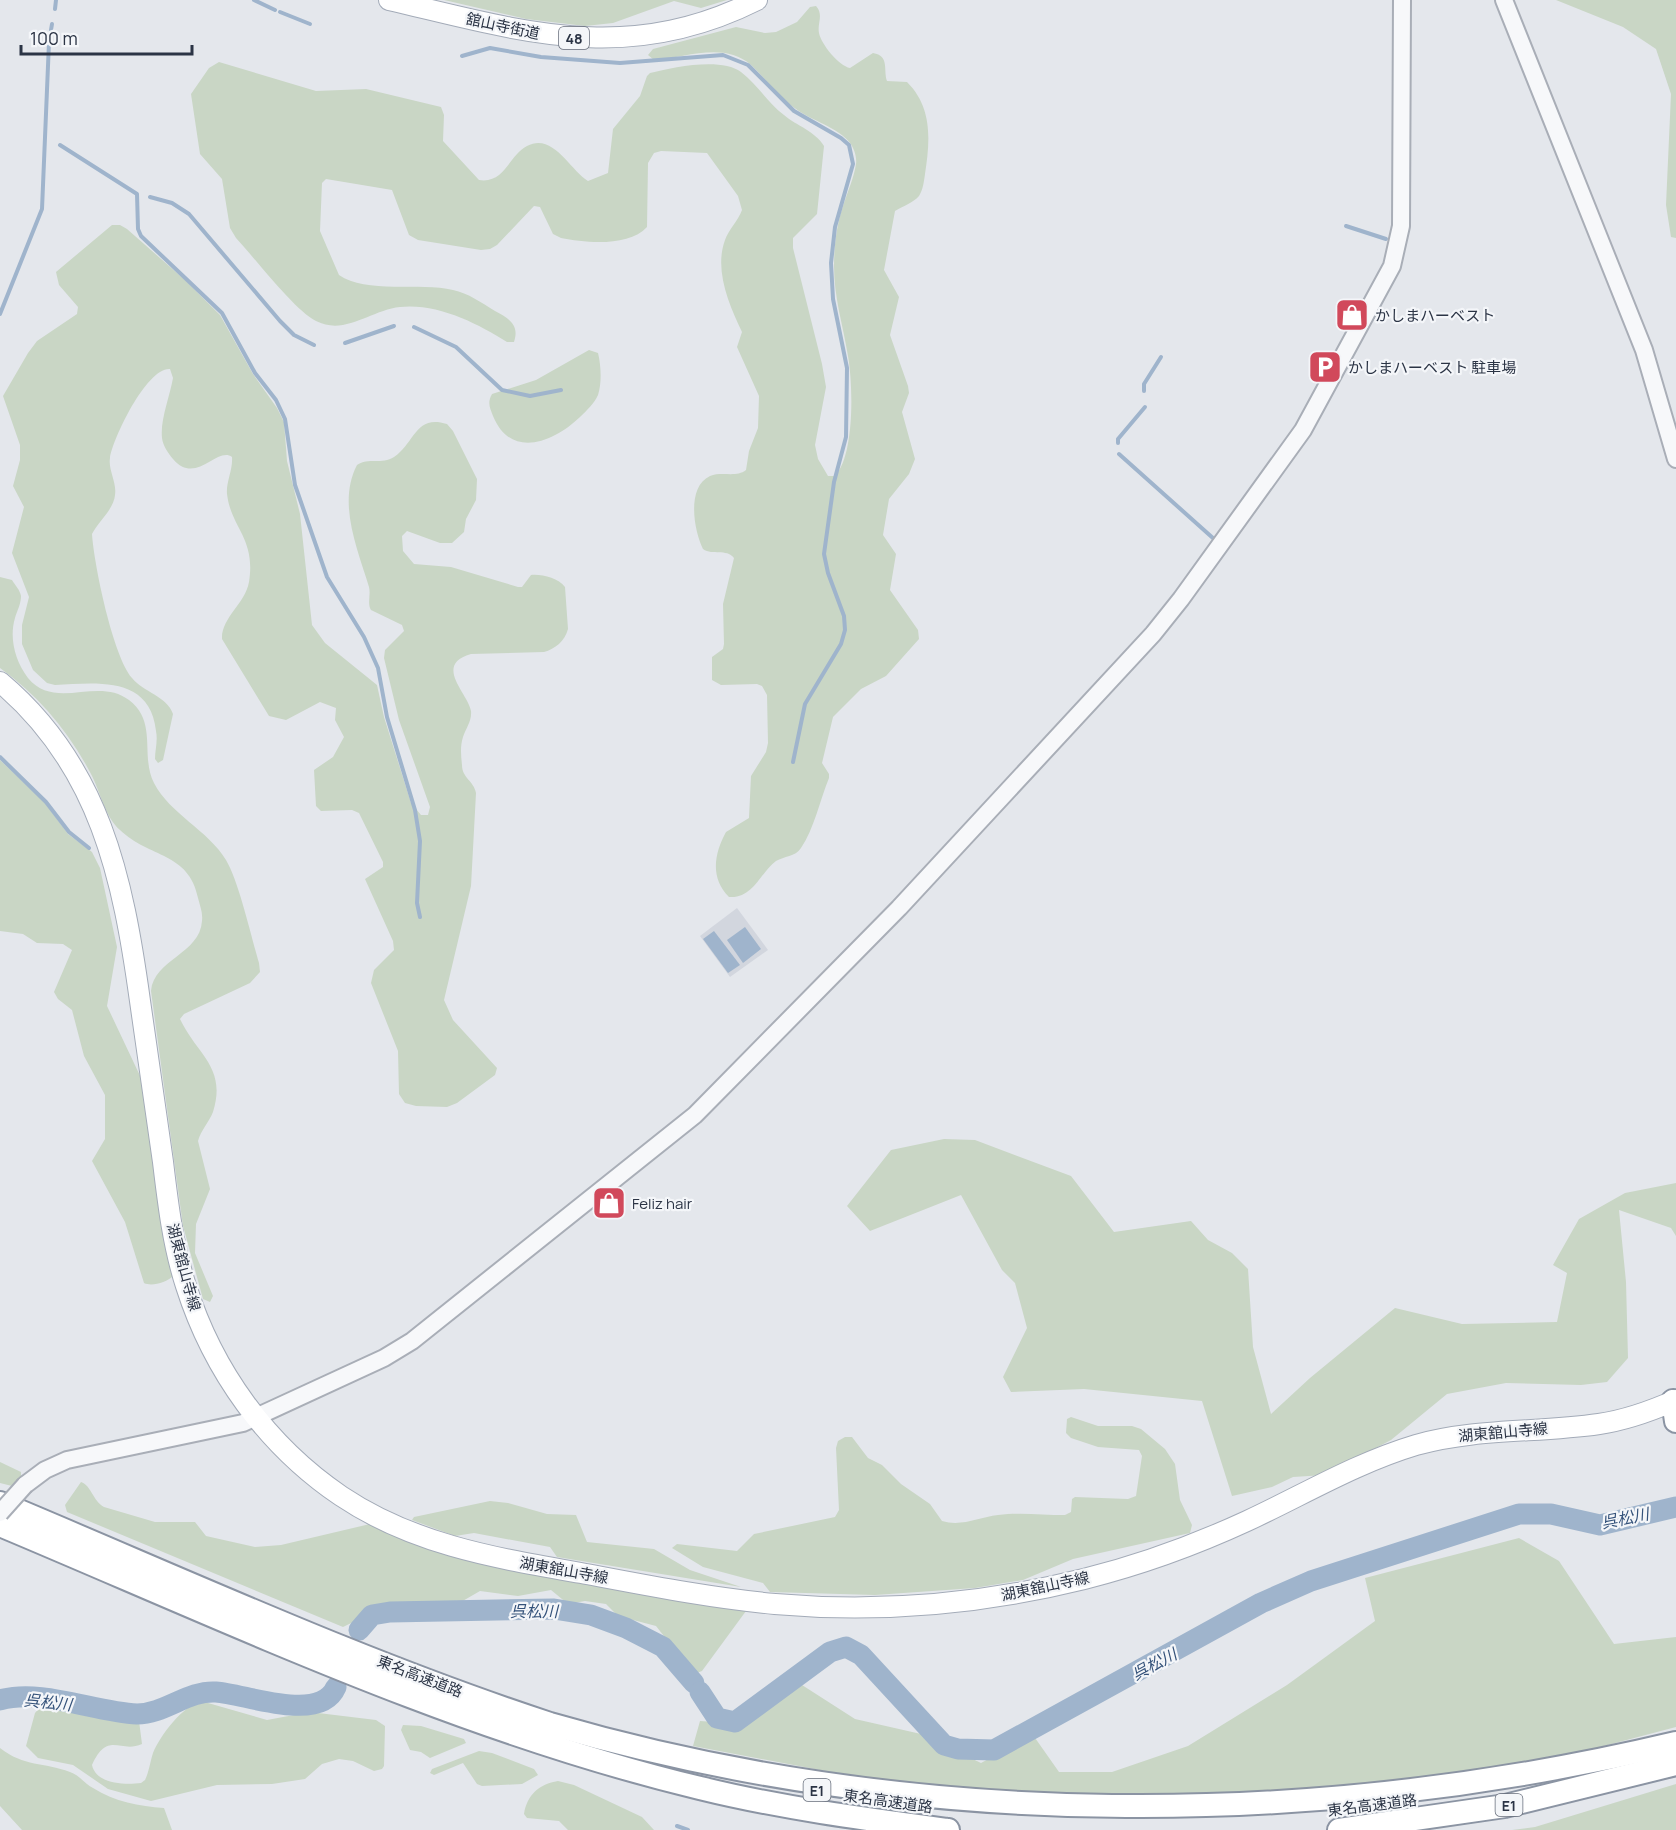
<svg xmlns="http://www.w3.org/2000/svg" width="1676" height="1830" font-family="Manrope,'Noto Sans JP',sans-serif">
<rect width="100%" height="100%" fill="#e4e7ec"/>
<polygon fill="#d2d6de" points="737,908 768,950 730,977 700,936"/>
<g fill="#c9d6c5">
<polygon points="444,0 727,0 701,8 674,1 613,23 585,26 526,19"/>
<polygon points="1556,0 1676,0 1676,238 1671,237 1666,205 1671,94 1656,49 1623,27"/>
<path d="M816,6c8,9 1,17 3,27 2,11 20,33 31,35l23,-15c17,3 10,17 14,28l20,1c26,26 23,59 18,92 -1,7 -2,16 -6,22 -6,7 -16,10 -24,15l-11,59 15,27 -9,38 18,51 1,7 -7,19 13,47 -6,15 -20,25 -6,36 13,19 -6,36 28,40 1,9 -33,37 -25,13 -28,28 -11,46 7,11v4c-9,22 -15,51 -28,70 -6,9 -17,8 -25,13 -16,12 -23,38 -47,36 -19,-19 -15,-43 -3,-65l23,-14 2,-42 15,-24 2,-9 -1,-48 -5,-9 -5,-2 -36,1 -9,-5v-23l11,-8 1,-5 -1,-40 11,-46c-8,-10 -21,-2 -31,-9 -9,-18 -17,-62 7,-73 12,-5 26,2 36,-6l3,-19 9,-23 1,-32 -22,-49 5,-15c-13,-27 -28,-62 -17,-92 4,-11 13,-19 17,-30l-4,-14 -31,-43 -46,-2 -7,2 -6,10 -1,64c-18,20 -61,16 -86,11l-8,-4 -13,-27 -6,-1 -37,39 -7,4 -9,1 -63,-10 -9,-5 -17,-45 -66,-11 -4,4 -2,48 19,44c27,19 81,7 114,15 15,3 29,13 42,21 13,7 25,13 19,31h-7c-30,-19 -70,-39 -107,-35 -29,3 -55,29 -84,14 -21,-10 -62,-64 -80,-83l-6,-10 -8,-49 -22,-25 -9,-60 18,-26 10,-6 97,29 50,-2 75,18 3,8 -1,26 36,39c26,4 30,-25 48,-34 26,-14 43,24 61,35l20,-8 5,-44 27,-33 7,-20 3,-3c23,-6 72,-16 91,-1 16,12 27,31 43,43 13,11 31,16 40,31l-7,68 -24,24v10l29,116 4,23 -11,58 3,14 10,17h7c20,-21 18,-92 13,-120 -5,-31 -14,-58 -14,-90 0,-21 3,-43 10,-63 4,-12 10,-26 12,-39 1,-7 -2,-16 -6,-21 -12,-16 -38,-22 -54,-34 -18,-12 -30,-30 -45,-44 -27,-24 -66,-7 -97,-5l-6,-5 5,-6 83,-22 29,6 11,-1 21,-10 13,-15z"/>
<path d="M112,225h8l7,4 58,51 35,35 33,59 24,34 7,14 3,39 13,53 12,111 13,18 52,42 7,32 27,86 10,12h7l2,-8 -31,-87 -15,-62 1,-8 19,-19 -2,-6 -31,-15c-4,-7 0,-15 -2,-23 -11,-37 -32,-84 -12,-122 11,-8 25,0 37,-8 21,-14 21,-43 53,-33l6,7 24,48 -1,21 -10,19 -2,13 -12,11h-12l-33,-12 -5,5 1,15 11,13 37,3 67,20h4l9,-12c11,-1 27,3 34,12l3,42c-3,12 -13,20 -24,23l-73,2c-38,11 -3,39 0,57 1,10 -5,17 -8,26 -3,9 -2,19 -1,28 0,13 12,16 14,28l-5,93 -27,114 9,20 44,48 -2,7 -38,28 -10,4 -31,-1 -11,-3 -6,-9 -1,-43 -27,-68 3,-13 20,-20 -1,-9 -28,-62 18,-12v-5l-24,-49 -7,-3 -31,1 -5,-5 -2,-36 19,-13 11,-20 -9,-17 1,-12 -16,-6 -34,18 -17,-4 -47,-77c-1,-21 23,-35 27,-57 7,-44 -18,-54 -22,-88 -1,-12 6,-24 5,-37 -15,-11 -36,29 -59,2 -5,-6 -10,-13 -11,-21 -2,-18 8,-42 11,-60l-3,-9c-23,-2 -57,69 -60,89 -2,12 7,24 5,37 -1,14 -17,27 -23,39 2,31 21,122 40,144 11,14 35,18 41,36l-10,46 -5,3 -3,-4c0,-9 3,-18 1,-28 -6,-56 -60,-48 -101,-46l-8,-2 -14,-13 -11,-26v-19l7,-28 -17,-44 12,-46 -11,-21 7,-26v-15l-17,-49 25,-43 9,-12 40,-27 1,-7 -19,-22 -3,-13z"/>
<path d="M589,350l9,3c3,12 4,30 0,42 -4,9 -11,15 -18,22 -26,25 -69,43 -87,-1 -3,-8 -6,-13 -1,-22l44,-14z"/>
<path d="M0,577l12,3c3,5 8,10 9,16 0,8 -4,15 -6,22 -6,20 0,43 13,60 27,33 70,-2 101,22 29,22 11,56 25,83 16,31 54,47 72,77 13,22 25,76 33,103l1,9 -10,11 -66,31 -4,5c17,36 47,48 33,93 -4,10 -12,18 -15,29l12,48 -14,35 -1,29 18,43 -3,6 -7,-3 -20,-73 -32,-235c3,-32 49,-37 51,-70 1,-8 -2,-15 -4,-23 -9,-46 -49,-40 -78,-68 -15,-13 -20,-39 -29,-56 -22,-42 -53,-79 -91,-106z"/>
<path d="M0,760l45,43 23,31 24,18 8,16 17,79 -10,59 35,74 31,196c-6,6 -21,11 -29,7l-19,-61 -33,-61 13,-22v-44l-21,-39 -12,-46 -14,-11 -4,-7 18,-42 -9,-6 -26,-1 -14,-9 -23,-3z"/>
<polygon points="944,1139 975,1140 1071,1176 1114,1232 1191,1221 1208,1240 1232,1253 1248,1269 1253,1347 1271,1414 1310,1378 1395,1308 1462,1324 1557,1322 1567,1273 1553,1265 1579,1219 1625,1193 1676,1183 1676,1236 1671,1228 1619,1210 1626,1282 1628,1358 1607,1382 1581,1385 1506,1383 1447,1394 1391,1440 1325,1475 1293,1477 1272,1487 1232,1496 1202,1401 1084,1389 1011,1392 1003,1377 1027,1328 1015,1283 1002,1270 961,1195 870,1231 847,1206 891,1150"/>
<path d="M1071,1417l27,9h34l9,3 24,20 10,15 5,36 12,25 -2,8 -117,26 -50,21 -48,8 -100,7 -105,-3 -7,-9 -60,-16 -31,-19 5,-4 60,7 17,-17 81,-17 4,-7 -3,-62 2,-7 7,-4h7l16,21 14,7 19,19 29,20 12,17c20,6 37,-4 56,-6 21,-3 45,0 67,0l6,-3 1,-13 3,-2 53,2 8,-3 6,-40 -3,-6 -41,-3 -27,-9 -5,-5 1,-14z"/>
<polygon points="0,1462 21,1472 21,1478 12,1486 0,1483"/>
<path d="M81,1482c10,3 12,19 23,25l51,15h40l11,14 49,11 26,-2 89,-21 376,87 -44,60 -8,3 -38,-48 -38,-10 -12,-12 -21,-3 -17,3 -17,-14 -33,6 -38,-5 -26,15 -10,2 -64,1 -37,18 -276,-115 -2,-7z"/>
<polygon points="490,1501 508,1503 547,1514 576,1515 587,1542 654,1549 690,1570 741,1587 557,1557 550,1547 474,1533 455,1536 412,1520 414,1517"/>
<polygon points="1519,1538 1559,1561 1614,1644 1676,1637 1676,1727 1486,1777 1348,1794 1000,1796 825,1771 693,1746 700,1721 742,1724 802,1685 855,1719 921,1734 981,1763 1033,1735 1059,1772 1112,1772 1188,1746 1287,1685 1375,1621 1365,1578"/>
<path d="M201,1701l66,19 43,-8 66,8 9,6 -1,40 -2,3 -8,2 -21,-10 -14,-2 -17,5 -17,15 -33,5 -55,1 -66,16 -43,-12 -35,-24 -35,-7 -12,-12 9,-33 7,-8 90,12 7,4 3,23c-22,10 -34,-14 -50,21 4,19 32,20 49,18l4,-3c4,-8 5,-18 8,-27 8,-19 29,-46 48,-52z"/>
<polygon points="403,1725 421,1726 464,1739 466,1743 430,1758 421,1752 410,1750 401,1730"/>
<path d="M0,1748c24,19 44,14 70,24 9,3 15,12 23,16 22,14 46,18 71,20l8,22h-150l-22,-24z"/>
<polygon points="479,1751 492,1753 534,1769 538,1775 522,1784 482,1786 477,1784 463,1763 434,1775 430,1773 432,1769"/>
<path d="M558,1781l16,4 68,32 12,13h-86l-9,-9 -32,-3 -3,-4c3,-19 15,-30 34,-33z"/>
<polygon points="1676,1784 1676,1830 1512,1830 1535,1827"/>
</g>
<g fill="#9fb4cc">
<polygon points="745,927 761,949 743,963 727,940"/>
<polygon points="714,931 740,965 728,973 703,939"/>
</g>
<g fill="none" stroke-linecap="round" stroke-linejoin="round">
<g stroke="#9fb4cc" stroke-width="4">
<polyline points="254,0 275,10"/>
<polyline points="55,9 56,0"/>
<polyline points="280,12 310,24"/>
<polyline points="51,30 52,24"/>
<polyline points="462,56 490,48 541,57 620,63 723,55 748,65 794,111 841,138 849,145 853,164 835,227 831,263 833,299 847,368 846,437 834,482 824,554 828,573 844,616 845,630 841,644 805,704 793,762"/>
<polyline points="60,145 137,194 138,229 141,236 222,313 255,373 276,400 285,419 295,485 327,577 364,637 378,668 387,717 415,810 420,841 417,903 420,917"/>
<polyline points="150,197 172,203 189,214 280,321 294,335 314,345"/>
<polyline points="1346,226 1386,239"/>
<polyline points="0,314 42,209 49,42"/>
<polyline points="414,327 456,347 502,390 530,396 561,390"/>
<polyline points="345,343 394,326"/>
<polyline points="1144,391 1144,384 1161,357"/>
<polyline points="1118,443 1118,439 1145,407"/>
<polyline points="1119,454 1214,539"/>
<polyline points="0,757 46,802 69,832 89,848"/>
<polyline points="1674,1508 1675,1513"/>
<polyline points="677,1826 688,1830"/>
</g>
<g stroke="#9fb4cc" stroke-width="21">
<polyline points="359,1630 372,1615 390,1612 554,1609 591,1615 626,1628 663,1647 694,1683"/>
<polyline points="700,1692 717,1718 735,1722 830,1652 846,1647 861,1655 944,1745 958,1749 994,1750 1261,1603 1311,1581 1519,1514 1551,1514 1600,1525 1676,1507"/>
<path d="M0,1700c40,-12 95,12 137,14 28,0 51,-24 79,-22 30,2 104,32 120,-5"/>
</g>
<defs>
<g id="minor">
<polyline points="1504,0 1644,350 1676,459"/>
<polyline points="25,1485 45,1470 67,1460 243,1423 384,1358 412,1341 695,1115 899,908 1153,634 1181,599 1303,430 1392,266 1401,226 1402,0"/>
</g>
<g id="major">
<path d="M389,0c133,31 237,66 368,0"/>
<path d="M0,682c100,84 123,196 140,319 8,54 15,107 23,161 5,42 10,84 23,124 27,85 81,160 155,210 73,49 155,62 240,77 64,12 129,25 194,31 103,9 208,0 309,-25 56,-14 111,-34 163,-58 56,-26 109,-58 169,-76 61,-17 121,-12 183,-21 27,-4 52,-13 77,-24"/>
</g>
<g id="highway">
<polyline points="1673,1401 1676,1421"/>
<path d="M0,1503c182,76 363,160 550,221 364,106 759,106 1126,19"/>
<path d="M0,1525c229,96 458,205 700,263 81,20 165,31 248,42"/>
<polyline points="1339,1830 1505,1806 1676,1764"/>
</g>
</defs>
<use href="#minor" stroke="#a9aeb7" stroke-width="20"/>
<use href="#major" stroke="#a3abb8" stroke-width="22"/>
<use href="#highway" stroke="#8b94a3" stroke-width="26"/>
<use href="#minor" stroke="#f7f8fa" stroke-width="16"/>
<use href="#major" stroke="#fff" stroke-width="20"/>
<use href="#highway" stroke="#fff" stroke-width="22"/>
<defs>
<polyline id="minor-bridge" points="0,1513 25,1485"/>
</defs>
<use href="#minor-bridge" stroke="#a9aeb7" stroke-width="20" stroke-linecap="butt"/>
<use href="#minor-bridge" stroke="#f7f8fa" stroke-width="16"/>
</g>
<defs>
<symbol id="shop-square" viewBox="-11 -11 22 22"><rect x="-9" y="-9" width="18" height="18" rx="4" fill="#d1495b" stroke="#f4f6f9"/><path d="M-5-2.5h2.3a2.7 3.5 0 0 1 5.4 0H5L5.5 6h-11ZM-1.5-2.5h3a1.5 2.3 0 0 0-3 0Z" fill="#fff"/></symbol>
<symbol id="parking-square" viewBox="-11 -11 22 22"><rect x="-9" y="-9" width="18" height="18" rx="4" fill="#d1495b" stroke="#f4f6f9"/><path d="M-3.5-5.5H1a3.5 3.5 0 0 1 0 7H-1V5.5H-3.5ZM-1-3.4V-.6H.8a1.4 1.4 0 0 0 0-2.8Z" fill="#fff"/></symbol>
</defs>
<g fill-rule="evenodd">
<use href="#shop-square" x="1333" y="296" width="38" height="38"/>
<use href="#parking-square" x="1306" y="348" width="38" height="38"/>
<use href="#shop-square" x="590" y="1184" width="38" height="38"/>
</g>
<g text-anchor="middle" dominant-baseline="central" stroke-width="4.5" stroke-linejoin="round" paint-order="stroke">
<g fill="#f4f6f9" stroke="#676e7b" stroke-width="1.5">
<rect x="559" y="27" width="30" height="22" rx="4.5"/>
<rect x="803.5" y="1779" width="27" height="22" rx="4.5"/>
<rect x="1495.5" y="1794" width="27" height="22" rx="4.5"/>
</g>
<g font-size="14" font-weight="bold" fill="#2b3445">
<text x="574" y="38">48</text>
<text x="817" y="1790">E1</text>
<text x="1509" y="1805">E1</text>
</g>
<g font-size="15" fill="#2b3445" stroke="#f4f6f9">
<text transform="translate(503 26) rotate(12)">舘山寺街道</text>
<text transform="translate(184 1267) rotate(75)">湖東舘山寺線</text>
<text transform="translate(1503 1432) rotate(-5)">湖東舘山寺線</text>
<text transform="translate(564 1570) rotate(10)">湖東舘山寺線</text>
<text transform="translate(1045 1586) rotate(-12)">湖東舘山寺線</text>
<text transform="translate(420 1676) rotate(21)">東名高速道路</text>
<text transform="translate(888 1801) rotate(8)">東名高速道路</text>
<text transform="translate(1372 1805) rotate(-7)">東名高速道路</text>
</g>
<g font-size="15" fill="#2b3445" stroke="#f4f6f9" text-anchor="start">
<text x="1375" y="315">かしまハーベスト</text>
<text x="1348" y="367">かしまハーベスト 駐車場</text>
<text x="632" y="1203">Feliz hair</text>
</g>
<g font-size="16" font-style="italic" fill="#34527a" stroke="#f4f6f9">
<text transform="translate(1625 1518) rotate(-11)">呉松川</text>
<text x="534" y="1611">呉松川</text>
<text transform="translate(1154 1664) rotate(-28)">呉松川</text>
<text transform="translate(48 1702) rotate(6)">呉松川</text>
</g>
</g>
<path d="M21 45v9h171v-9" fill="none" stroke="#2b3445" stroke-width="3"/>
<text x="30" y="45" font-size="18" fill="#2b3445" stroke="#f4f6f9" stroke-width="4.5" paint-order="stroke">100 m</text>
</svg>
